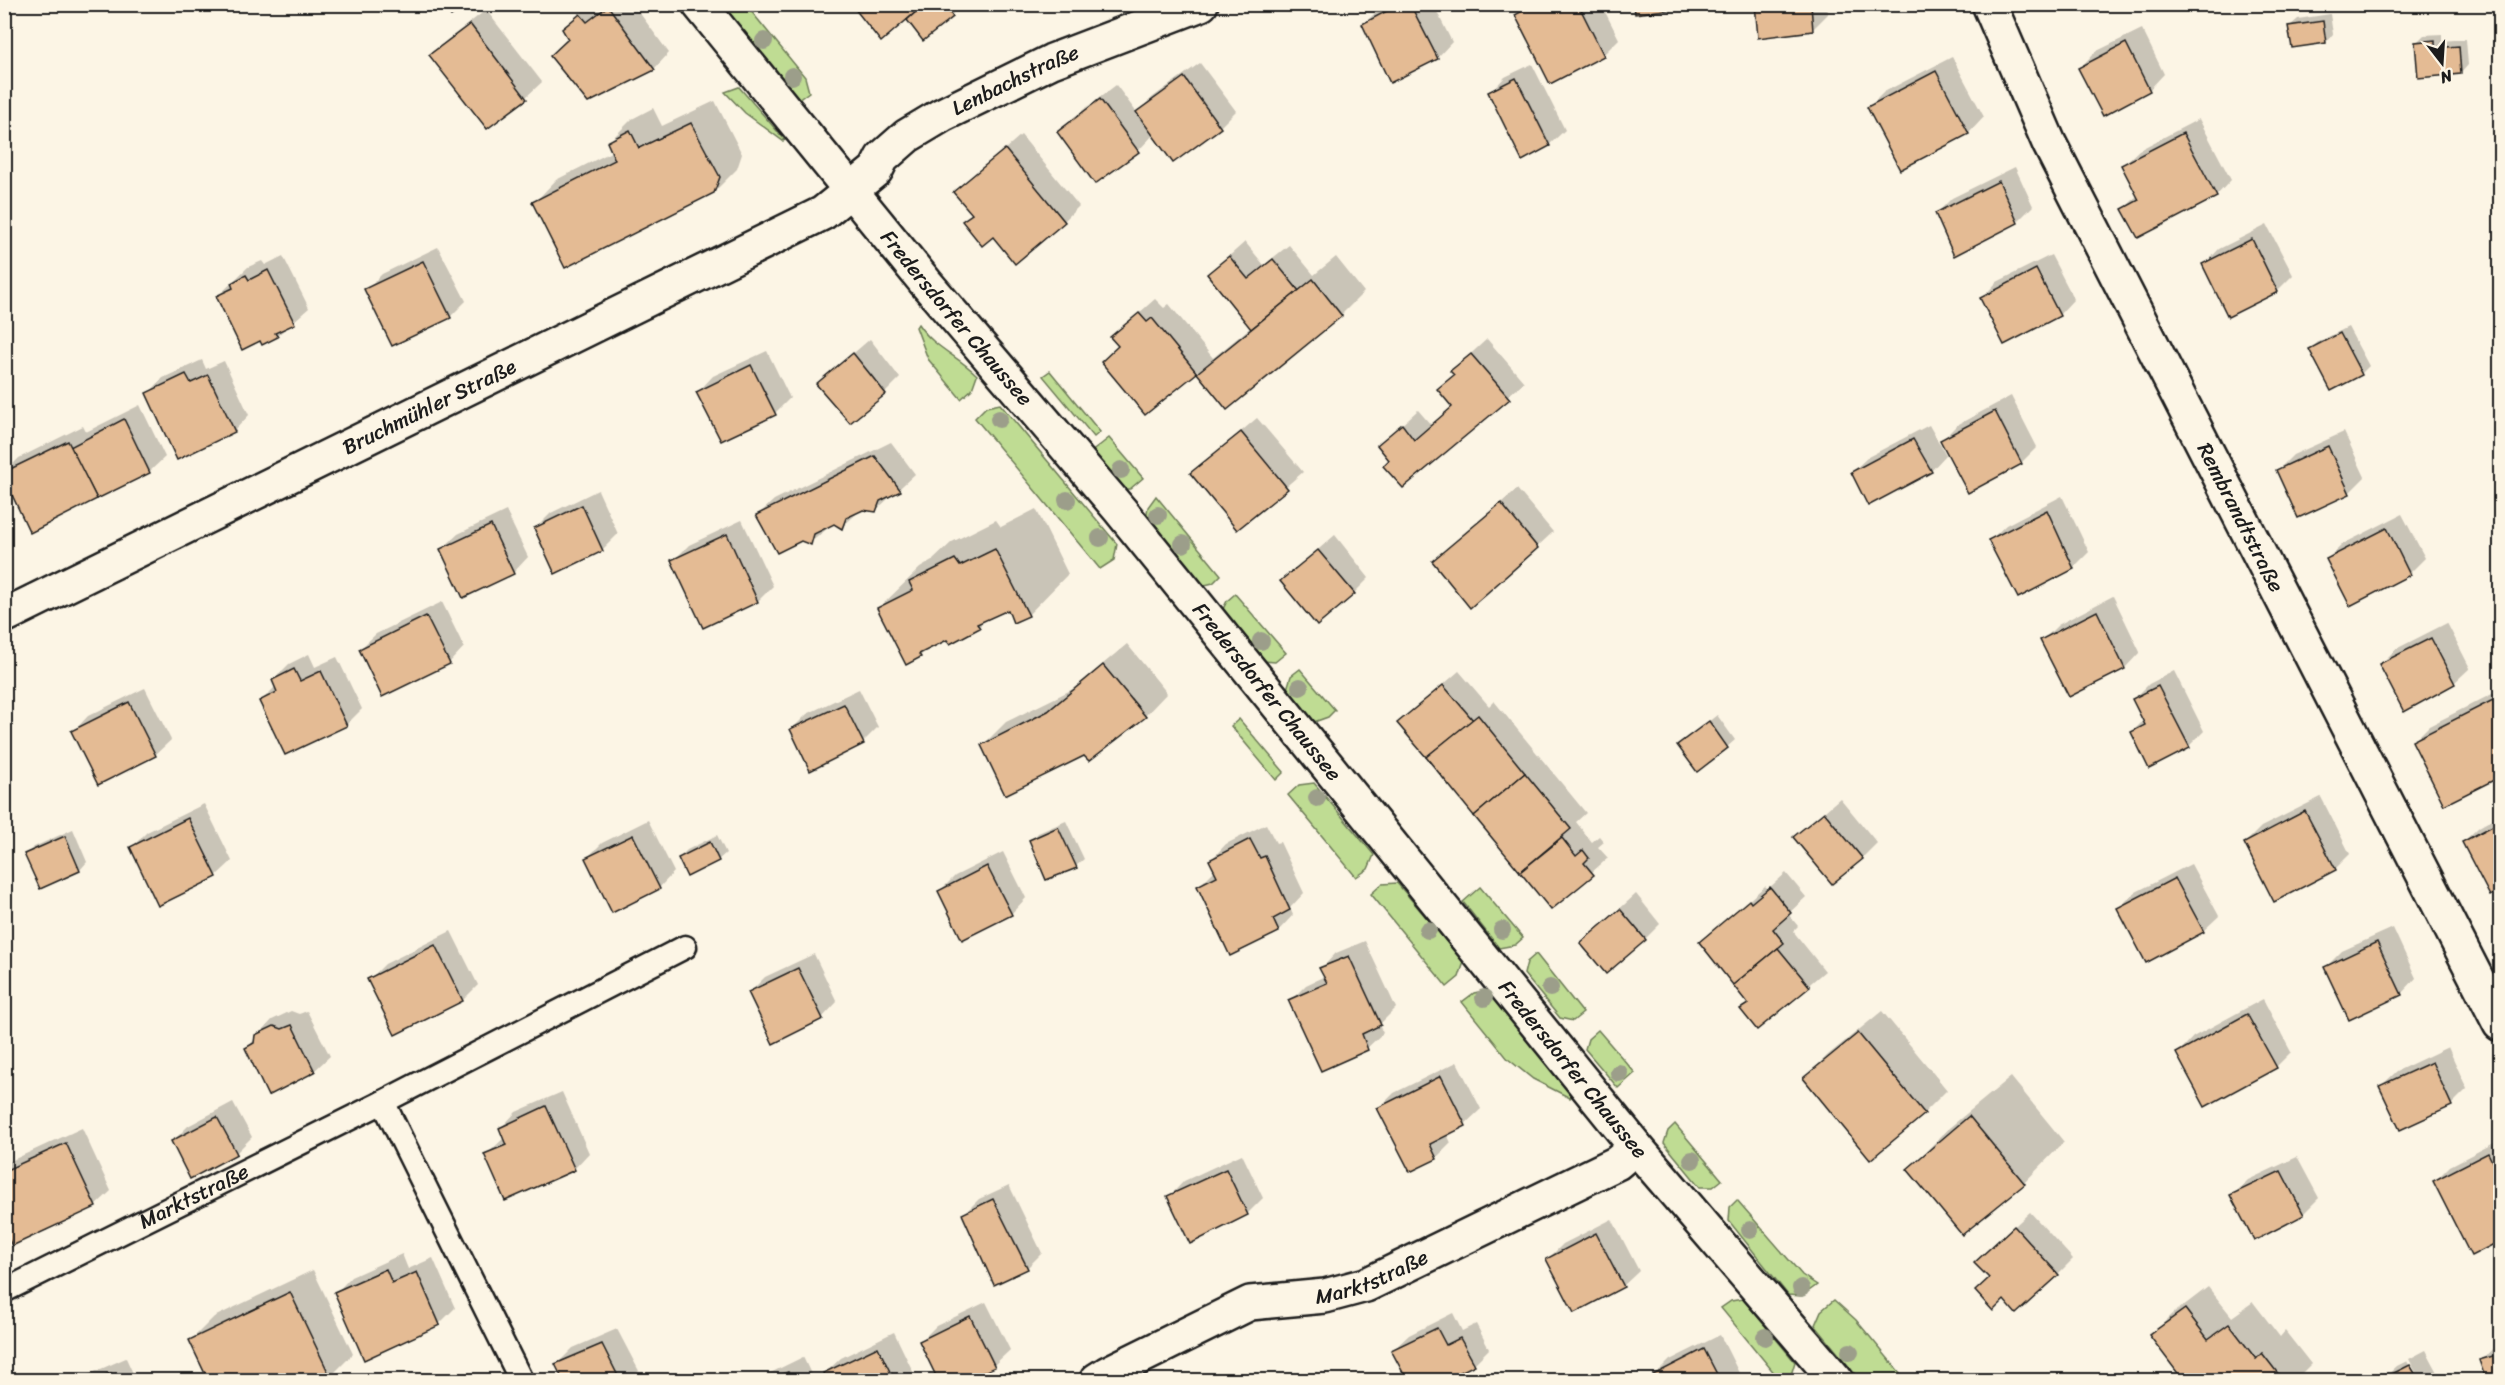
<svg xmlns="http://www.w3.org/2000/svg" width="2505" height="1385" font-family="Sriracha,sans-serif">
<rect width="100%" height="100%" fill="#fcf5e5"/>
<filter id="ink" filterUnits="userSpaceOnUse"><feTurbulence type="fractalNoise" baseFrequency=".0167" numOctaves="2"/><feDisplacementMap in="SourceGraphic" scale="12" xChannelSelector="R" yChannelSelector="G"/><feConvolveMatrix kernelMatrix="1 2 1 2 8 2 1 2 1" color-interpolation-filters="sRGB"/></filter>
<g filter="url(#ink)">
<g fill="#bfdc93" stroke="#6e7c58" stroke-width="1.5">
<polygon points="721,5 746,5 805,77 809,92 798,100"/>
<polygon points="739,87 785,140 783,141 745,113 725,92"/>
<path d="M918,324c15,23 40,32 59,51l-5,14 -11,10 -33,-40 -12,-32z"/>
<polygon points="1050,371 1100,432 1094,437 1043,376"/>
<polygon points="1000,404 1117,544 1114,560 1100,569 975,418 986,407"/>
<polygon points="1109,438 1143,478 1130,489 1119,489 1090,453"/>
<polygon points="1156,496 1221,575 1213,583 1201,586 1146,518 1148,507"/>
<polygon points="1235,594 1286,653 1275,662 1263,661 1222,611 1227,601"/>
<polygon points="1300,669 1335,710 1328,717 1314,722 1287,689 1291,676"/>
<polygon points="1239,719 1284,772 1276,780 1231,726"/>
<polygon points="1314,783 1374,855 1368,869 1356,877 1288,795 1299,785"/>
<polygon points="1397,883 1464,962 1459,977 1447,987 1371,894 1382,884"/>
<polygon points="1480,887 1523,938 1515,945 1499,948 1463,902"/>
<polygon points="1536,954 1583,1013 1573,1021 1560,1018 1524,974 1527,962"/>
<polygon points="1488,990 1573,1094 1570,1098 1533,1079 1508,1059 1462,1002 1474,993"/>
<polygon points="1598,1030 1635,1073 1618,1088 1585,1049 1588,1039"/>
<polygon points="1675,1124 1722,1180 1713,1187 1700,1187 1664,1143 1668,1131"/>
<polygon points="1737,1200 1802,1275 1817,1285 1802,1296 1788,1295 1729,1221 1730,1207"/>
<polygon points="1743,1299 1795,1362 1791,1375 1784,1380 1780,1380 1721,1308 1731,1301"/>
<polygon points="1834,1300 1856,1320 1906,1380 1860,1380 1815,1325 1821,1311"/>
</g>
<g fill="#0003">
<polygon points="590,4 601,4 604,8 608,4 633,4 669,53 654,69 570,39 564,30"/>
<polygon points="852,4 956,4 959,8 923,39 907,18"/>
<polygon points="1388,4 1433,4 1452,42 1437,58 1363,25 1379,9"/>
<polygon points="1527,4 1601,4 1619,39 1603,55 1517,15"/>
<polygon points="1756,4 1827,4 1828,14 1813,29"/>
<polygon points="486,10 542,82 526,97 487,127 431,55 447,40"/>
<polygon points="2330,14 2333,34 2326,42 2290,26 2298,19"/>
<polygon points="2142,29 2164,74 2149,90 2080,68 2095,52"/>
<polygon points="2442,34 2442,41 2466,39 2468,65 2461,73 2416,43 2424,35"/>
<polygon points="1952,57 1984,117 1969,133 1900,168 1868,108 1884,92"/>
<polygon points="1200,63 1236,111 1220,127 1173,161 1154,134 1138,151 1059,132 1074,117 1116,85 1137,113 1153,97"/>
<polygon points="1532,64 1565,130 1549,145 1490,93 1505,77"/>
<polygon points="715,101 742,154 737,169 714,192 534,203 556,180 613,151 609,142 632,119 653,108 662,126"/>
<polygon points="2199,119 2231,180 2216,196 2124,209 2138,195 2123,165 2139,150"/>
<polygon points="1021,135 1079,206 1064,221 993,235 964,221 973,213 956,192"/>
<polygon points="2015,167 2033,206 2018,221 1955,254 1936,214 1952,198"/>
<polygon points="2267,225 2293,275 2277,291 2229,315 2204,265 2219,249"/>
<polygon points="1245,242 1264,265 1289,245 1314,275 1336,257 1364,292 1341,315 1227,407 1197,370 1145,413 1119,345 1112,337 1155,299 1164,308 1169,304 1213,358 1251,327 1209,274"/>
<polygon points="438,247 466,301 450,317 393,344 366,290 382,274"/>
<polygon points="2051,255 2074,299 2059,315 1982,298 1997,282"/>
<polygon points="283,256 309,308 277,336 217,297 248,267 262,261 265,265"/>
<polygon points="2348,327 2369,366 2361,374 2332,389 2311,349 2318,342"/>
<polygon points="870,339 900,378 885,393 818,384"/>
<polygon points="1487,339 1524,382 1403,486 1391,460 1379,445 1418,410 1431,425 1453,406 1439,389 1455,374 1452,371"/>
<polygon points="767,351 790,398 775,413 698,392 713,376"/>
<polygon points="202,360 206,369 224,361 249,415 234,431 148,394 163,378"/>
<polygon points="2011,396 2037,447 2022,462 1969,491 1942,440 1957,425"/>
<polygon points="140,405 165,457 149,472 4,473 19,458 83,426 86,432"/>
<polygon points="1257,418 1303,472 1237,528 1192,473"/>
<polygon points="1929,425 1946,455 1931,471 1852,472 1868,457"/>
<polygon points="2344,432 2365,477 2349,493 2278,470 2293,455"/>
<polygon points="891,442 915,474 875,511 863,508 842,527 834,523 810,543 758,515 774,500"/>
<polygon points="1517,489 1553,532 1537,547 1434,561"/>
<polygon points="598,490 618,534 603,549 556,572 536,528 551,513"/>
<polygon points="2062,496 2089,552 2073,568 2018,596 1990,540 2006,525"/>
<polygon points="1036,509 1068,574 1028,615 1009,608 988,617 979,627 948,638 928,648 920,656 879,608 920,568 932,561 952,542 996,520 1001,527"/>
<polygon points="506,511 528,557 513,573 442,549 458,534"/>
<polygon points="2402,514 2425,558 2409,574 2327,559 2343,544"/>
<polygon points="742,520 773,586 758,601 704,626 673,561 689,545"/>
<polygon points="1335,535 1369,578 1354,593 1282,581"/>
<polygon points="2113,596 2140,652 2125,668 2070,695 2042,641 2058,625"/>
<polygon points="442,602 464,647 449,663 360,649 376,634"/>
<polygon points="2447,623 2470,668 2454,683 2381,664 2396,649"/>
<polygon points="1127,644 1167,693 1145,716 1084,754 983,745 1006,722 1073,689"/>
<polygon points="309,654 315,667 337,657 362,709 346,725 261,701 276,686 273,680 289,664"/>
<polygon points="1459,671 1489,706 1494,701 1586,813 1576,822 1592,842 1599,836 1604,842 1598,847 1608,858 1551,908 1399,723"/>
<polygon points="2174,671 2204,731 2189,746 2132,732 2144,720 2134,699 2149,684"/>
<polygon points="145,688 171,740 155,755 73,732 88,716"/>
<polygon points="859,689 878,727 863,742 792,729 807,714"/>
<polygon points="2500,690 2500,775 2445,803 2414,741 2429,726"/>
<polygon points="1717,715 1735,740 1727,747 1679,745"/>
<polygon points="2321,797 2350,854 2335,869 2245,843 2261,827"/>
<polygon points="1840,798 1877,843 1862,858 1795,837"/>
<polygon points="204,804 232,861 216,876 132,847 147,832"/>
<polygon points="2500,815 2500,889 2491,894 2463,842 2479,827"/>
<polygon points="648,820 674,872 659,888 587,858 602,843"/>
<polygon points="1066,821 1084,859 1076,866 1031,841 1038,833"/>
<polygon points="1266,824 1276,843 1280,842 1304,893 1290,908 1293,915 1278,931 1199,886 1214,871 1211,860 1226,844"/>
<polygon points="73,829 87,862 80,870 41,887 26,854 34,847"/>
<polygon points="717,835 726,853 718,860 679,858 687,850"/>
<polygon points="1003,852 1026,898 1011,914 940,891 955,876"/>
<polygon points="2191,864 2219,916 2203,931 2119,908 2134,893"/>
<polygon points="1786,873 1806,897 1788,914 1798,926 1793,931 1825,971 1758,1028 1749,1003 1701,943 1765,886 1768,889"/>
<polygon points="1636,894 1660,924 1645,939 1582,943"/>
<polygon points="2393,928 2416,978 2401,994 2326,967 2342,951"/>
<polygon points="451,931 478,985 463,1000 369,980 385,964"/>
<polygon points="1365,941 1396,1008 1379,1025 1383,1033 1367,1048 1290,1001 1306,985 1325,976 1321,969 1336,953"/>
<polygon points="814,954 837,1002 822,1018 749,993 765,977"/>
<polygon points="2263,999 2291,1052 2276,1067 2178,1053 2193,1037"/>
<polygon points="291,1011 299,1014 307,1011 330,1056 314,1071 247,1048 272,1020"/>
<polygon points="1882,1011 1947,1090 1924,1113 1805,1078 1828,1055"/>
<polygon points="2448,1047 2467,1089 2452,1104 2401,1128 2381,1086 2397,1071"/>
<polygon points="1457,1062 1481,1109 1465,1124 1447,1134 1451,1143 1436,1158 1379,1108 1394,1093"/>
<polygon points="2011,1077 2064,1142 2024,1183 1909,1169 1949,1128"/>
<polygon points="562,1092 589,1153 574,1169 486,1155 505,1137 501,1128 516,1112"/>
<polygon points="233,1102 252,1137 236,1153 172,1142 188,1126"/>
<polygon points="82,1128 111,1191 95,1206 4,1227 4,1164"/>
<polygon points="2500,1140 2500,1239 2472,1254 2435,1181 2450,1166"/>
<polygon points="1242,1154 1263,1198 1247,1214 1169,1197 1184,1181"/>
<polygon points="2297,1157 2319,1198 2303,1214 2232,1196 2248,1180"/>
<polygon points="1009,1185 1042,1253 1027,1268 964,1214 979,1199"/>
<polygon points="2030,1212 2073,1259 2058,1274 1991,1278 1992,1247"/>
<polygon points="1612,1219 1639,1271 1623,1286 1548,1259 1563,1244"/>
<polygon points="402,1254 408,1269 433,1258 455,1308 439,1324 336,1293 351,1277"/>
<polygon points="313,1270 353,1354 330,1377 322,1380 210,1380 191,1340 214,1317"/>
<polygon points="2208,1287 2232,1317 2253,1302 2280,1337 2285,1331 2311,1364 2295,1380 2185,1380 2151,1335 2174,1313"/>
<polygon points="986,1302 1010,1350 994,1365 964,1380 940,1380 921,1341 936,1326"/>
<polygon points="1453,1313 1462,1331 1476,1324 1489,1349 1474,1364 1441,1380 1409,1380 1393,1350 1409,1335"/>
<polygon points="617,1329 639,1371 629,1380 565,1380 557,1364 573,1348"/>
<polygon points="894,1332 917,1380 829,1380 825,1373 841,1358"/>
<polygon points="1720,1335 1741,1377 1737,1380 1657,1380 1655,1375 1670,1360"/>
<polygon points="2500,1344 2500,1380 2487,1380 2481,1361 2496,1345"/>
<polygon points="2426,1350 2442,1380 2420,1380 2409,1359"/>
<polygon points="803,1357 811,1374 805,1380 756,1380"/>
<polygon points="126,1358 136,1380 76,1380 78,1379"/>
<polygon points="2407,1361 2417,1380 2382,1380 2397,1366"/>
</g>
<g fill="#e4bb94" stroke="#1c1c1c" stroke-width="1.5">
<polygon points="443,4 467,4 451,16"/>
<polygon points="851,4 925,4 881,42"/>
<polygon points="925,4 943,4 953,17 923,41 907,20"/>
<polygon points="1400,4 1410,4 1438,59 1390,83 1362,24"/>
<polygon points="1535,4 1578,4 1604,56 1550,84 1515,15"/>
<polygon points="1634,4 1697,4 1697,6 1635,14"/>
<polygon points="1755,4 1811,5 1813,31 1758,38"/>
<polygon points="608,6 655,70 588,103 550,56 568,39 562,29 580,14 587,22"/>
<polygon points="2323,21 2326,43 2292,48 2288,26"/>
<polygon points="470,24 527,99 487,129 429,55"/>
<polygon points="2435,40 2435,48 2459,46 2461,74 2418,78 2415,42"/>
<polygon points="2126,43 2150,91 2103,116 2078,68"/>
<polygon points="1936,71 1969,134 1900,170 1867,107"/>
<polygon points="1184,77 1221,128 1173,163 1136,112"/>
<polygon points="1516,78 1550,146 1522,161 1488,92"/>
<polygon points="1100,99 1139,152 1095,184 1057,132"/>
<polygon points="691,123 720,177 714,193 565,268 532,202 615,160 607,142 630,130 639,148"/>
<polygon points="2183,133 2217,197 2138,238 2122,209 2139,200 2121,165"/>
<polygon points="1005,149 1065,222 1015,264 993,237 982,246 962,221 972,214 953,192"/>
<polygon points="1999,181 2018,223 1954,256 1935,213"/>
<polygon points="2252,239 2278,292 2228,317 2202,264"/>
<polygon points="1229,256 1248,279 1273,259 1299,291 1251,329 1207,274"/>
<polygon points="423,261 451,318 392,346 364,289"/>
<polygon points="2036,269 2060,316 2004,345 1980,298"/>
<polygon points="268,270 295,324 275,333 278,337 262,345 260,341 242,350 216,296 233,288 231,283 246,275 249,280"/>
<polygon points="1313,279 1342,316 1227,410 1197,373"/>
<polygon points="1139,313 1147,322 1152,318 1197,373 1145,415 1101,362 1118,346 1110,337"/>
<polygon points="2340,333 2362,375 2331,391 2309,349"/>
<polygon points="853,353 886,394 850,423 816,384"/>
<polygon points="1471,354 1510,399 1403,488 1383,466 1389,460 1377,445 1402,424 1414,440 1452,407 1437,389 1454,375 1450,371"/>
<polygon points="751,365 776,415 721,441 696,392"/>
<polygon points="186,374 191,383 208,375 235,432 177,460 146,393"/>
<polygon points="1995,411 2022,464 1968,493 1940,440"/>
<polygon points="124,419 150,473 97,499 70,447"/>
<polygon points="1241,432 1288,489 1237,530 1190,473"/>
<polygon points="1913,439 1932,472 1868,506 1851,472"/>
<polygon points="68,441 97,499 30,533 4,478 4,472"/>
<polygon points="2328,446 2350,494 2298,518 2276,470"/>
<polygon points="875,456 901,491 880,501 876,512 863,510 846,518 842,529 834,524 814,534 811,545 801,541 777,553 756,515"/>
<polygon points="1501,503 1538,548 1470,608 1432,561"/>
<polygon points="582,505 603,551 555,574 534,528"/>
<polygon points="2047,510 2074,569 2018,598 1988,540"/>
<polygon points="491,525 514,574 463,598 440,549"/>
<polygon points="2387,528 2410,575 2350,606 2326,559"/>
<polygon points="727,534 758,602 703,628 671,560"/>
<polygon points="995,549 1029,616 1013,623 1008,610 977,624 980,628 950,644 947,640 919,654 921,657 906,665 877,608 913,590 909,582 955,559 960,566"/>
<polygon points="1318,550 1355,594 1317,626 1280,581"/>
<polygon points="2097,611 2125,669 2069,697 2040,640"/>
<polygon points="426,616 450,664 382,697 359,649"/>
<polygon points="2431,638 2455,684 2404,712 2379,664"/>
<polygon points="1103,665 1146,717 1089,761 1084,756 1005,795 981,745 1048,711"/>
<polygon points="294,669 300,681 321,671 347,726 285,755 259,701 277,692 272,680"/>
<polygon points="1443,685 1473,720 1426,757 1397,723"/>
<polygon points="2158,686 2190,748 2149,769 2131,732 2145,725 2132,699"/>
<polygon points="2493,700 2500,716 2500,777 2444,805 2412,741"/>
<polygon points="129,702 156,756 98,785 71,731"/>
<polygon points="844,704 864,744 810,771 790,729"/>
<polygon points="1478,715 1525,773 1474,816 1426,757"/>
<polygon points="1709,721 1728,748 1697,772 1677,745"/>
<polygon points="1525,773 1571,829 1520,872 1474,816"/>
<polygon points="2305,811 2336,870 2274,902 2244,843"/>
<polygon points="1824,812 1863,859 1832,884 1793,837"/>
<polygon points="188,818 217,877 158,906 130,847"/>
<polygon points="2500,822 2500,890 2490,896 2462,842"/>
<polygon points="1058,827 1077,868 1046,880 1029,840"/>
<polygon points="633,835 660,889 612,913 585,858"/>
<polygon points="65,836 80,871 40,889 24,854"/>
<polygon points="1562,838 1576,856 1583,850 1589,858 1584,863 1594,875 1551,910 1520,872"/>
<polygon points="1250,839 1260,858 1265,856 1290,910 1273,919 1279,932 1230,956 1197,886 1217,876 1209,860"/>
<polygon points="710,842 719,861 687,877 678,858"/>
<polygon points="987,866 1012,915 962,940 938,891"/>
<polygon points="2175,878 2204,932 2146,963 2117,908"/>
<polygon points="1770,887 1791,913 1773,929 1784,943 1733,985 1699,942 1749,900 1751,903"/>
<polygon points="1620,909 1646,940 1606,974 1580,943"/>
<polygon points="2377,942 2402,995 2349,1020 2324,967"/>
<polygon points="435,945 463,1001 395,1035 367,979"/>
<polygon points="1778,948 1810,987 1757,1030 1740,1009 1748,1004 1733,985"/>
<polygon points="1349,956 1381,1025 1362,1034 1368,1050 1321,1071 1288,1000 1327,983 1319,968"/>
<polygon points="798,968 823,1019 773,1044 748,992"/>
<polygon points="2247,1014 2277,1068 2205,1107 2176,1053"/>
<polygon points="292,1025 315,1072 268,1096 245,1048 254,1043 255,1035 274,1026 282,1029"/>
<polygon points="1858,1033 1925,1114 1870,1160 1803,1078"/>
<polygon points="2432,1062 2452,1106 2400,1130 2379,1086"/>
<polygon points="1441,1076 1466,1126 1430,1144 1437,1159 1410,1172 1377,1108"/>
<polygon points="546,1106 575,1170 505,1201 484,1154 506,1145 499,1128"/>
<polygon points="1969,1116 2025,1184 1962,1235 1907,1169"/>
<polygon points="217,1117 237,1154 190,1179 171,1141"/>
<polygon points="66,1143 96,1207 12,1246 4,1230 4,1171"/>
<polygon points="2488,1153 2500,1178 2500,1241 2471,1256 2433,1181"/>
<polygon points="1226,1169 1248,1215 1190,1244 1167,1196"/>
<polygon points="2281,1171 2304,1215 2254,1241 2230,1195"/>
<polygon points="993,1199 1028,1269 994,1285 962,1214"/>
<polygon points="2014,1226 2059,1275 2016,1314 2004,1300 1993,1311 1975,1291 1989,1278 1974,1263"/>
<polygon points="1596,1233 1624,1287 1574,1313 1546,1259"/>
<polygon points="386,1269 392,1283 417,1272 440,1325 364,1360 334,1292"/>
<polygon points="290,1292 331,1378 325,1380 208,1380 189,1340"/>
<polygon points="2185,1309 2208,1339 2229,1324 2256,1359 2262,1353 2283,1380 2183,1380 2149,1335"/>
<polygon points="970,1316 995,1367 967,1380 938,1380 919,1341"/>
<polygon points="1437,1328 1446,1345 1460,1338 1475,1365 1444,1380 1407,1380 1391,1350"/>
<polygon points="602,1344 620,1380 563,1380 555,1364"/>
<polygon points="878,1347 894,1380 827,1380 823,1373"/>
<polygon points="1704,1349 1720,1380 1656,1380 1653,1375"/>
<polygon points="2500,1354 2500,1380 2486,1380 2479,1360"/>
<polygon points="2410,1365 2419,1380 2380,1380"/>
<polygon points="788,1372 792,1380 770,1380"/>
<polygon points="111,1373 114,1380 93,1380"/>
</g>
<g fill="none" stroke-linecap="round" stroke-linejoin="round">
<defs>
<g id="lane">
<polyline points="383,1102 521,1380"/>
<path id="s1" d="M4,1291l379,-189 302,-155"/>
</g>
<g id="street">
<path id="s2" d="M1989,4l60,139 451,881"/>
<path id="s3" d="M4,616l819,-403 53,-43 6,-12 25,-22 35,-21 110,-54 149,-57"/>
<path id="s4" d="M1097,1380l11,-7 142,-70 75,-7 41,-11 251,-122 19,-16"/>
</g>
<g id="secondary">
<path id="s5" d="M699,4l227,279 194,227 516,637 200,233"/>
</g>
</defs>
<use href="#lane" stroke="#1c1c1c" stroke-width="27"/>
<use href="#street" stroke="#1c1c1c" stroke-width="38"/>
<use href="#secondary" stroke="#1c1c1c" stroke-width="38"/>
<use href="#lane" stroke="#fcf5e5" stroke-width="22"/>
<use href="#street" stroke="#fcf5e5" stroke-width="33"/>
<use href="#secondary" stroke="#fcf5e5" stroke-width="33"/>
</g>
<g fill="#9c9e8a">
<circle cx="764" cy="41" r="9"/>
<circle cx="792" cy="76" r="9"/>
<circle cx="999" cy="419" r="9"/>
<circle cx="1121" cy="470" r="9"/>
<circle cx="1067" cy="500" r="9"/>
<circle cx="1158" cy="515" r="9"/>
<circle cx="1100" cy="538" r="9"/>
<circle cx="1183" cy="544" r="9"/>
<circle cx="1261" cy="641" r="9"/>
<circle cx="1300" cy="687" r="9"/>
<circle cx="1317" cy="798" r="9"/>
<circle cx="1428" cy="930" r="9"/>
<circle cx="1502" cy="930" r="9"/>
<circle cx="1550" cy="988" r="9"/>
<circle cx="1484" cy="998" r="9"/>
<circle cx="1619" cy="1073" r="9"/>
<circle cx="1692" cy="1160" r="9"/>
<circle cx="1750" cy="1230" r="9"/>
<circle cx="1801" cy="1288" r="9"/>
<circle cx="1765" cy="1337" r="9"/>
<circle cx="1850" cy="1352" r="9"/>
</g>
</g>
<g text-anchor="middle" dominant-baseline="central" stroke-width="4.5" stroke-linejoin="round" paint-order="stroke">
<g font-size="21" fill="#1c1c1c" stroke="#fcf5e5">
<text stroke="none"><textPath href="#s3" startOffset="1150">Lenbachstraße</textPath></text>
<text stroke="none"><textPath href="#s5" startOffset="406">Fredersdorfer Chaussee</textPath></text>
<text stroke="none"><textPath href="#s3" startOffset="474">Bruchmühler Straße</textPath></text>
<text stroke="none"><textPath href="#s2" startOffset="572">Rembrandtstraße</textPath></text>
<text stroke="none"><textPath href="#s5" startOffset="892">Fredersdorfer Chaussee</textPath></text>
<text stroke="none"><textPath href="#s5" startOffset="1378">Fredersdorfer Chaussee</textPath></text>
<text stroke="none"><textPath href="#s1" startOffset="212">Marktstraße</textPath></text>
<text stroke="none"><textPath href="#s4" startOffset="297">Marktstraße</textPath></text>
</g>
</g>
<rect width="2505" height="1385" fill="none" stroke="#fcf5e5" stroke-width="24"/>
<rect x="12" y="12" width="2481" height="1361" fill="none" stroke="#1c1c1c" stroke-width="2" filter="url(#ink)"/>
<g transform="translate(2442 63) rotate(163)" stroke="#fcf5e5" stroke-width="4.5" paint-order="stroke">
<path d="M0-4.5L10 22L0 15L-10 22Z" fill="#1c1c1c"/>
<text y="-9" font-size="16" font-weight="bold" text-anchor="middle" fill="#1c1c1c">N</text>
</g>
</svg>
